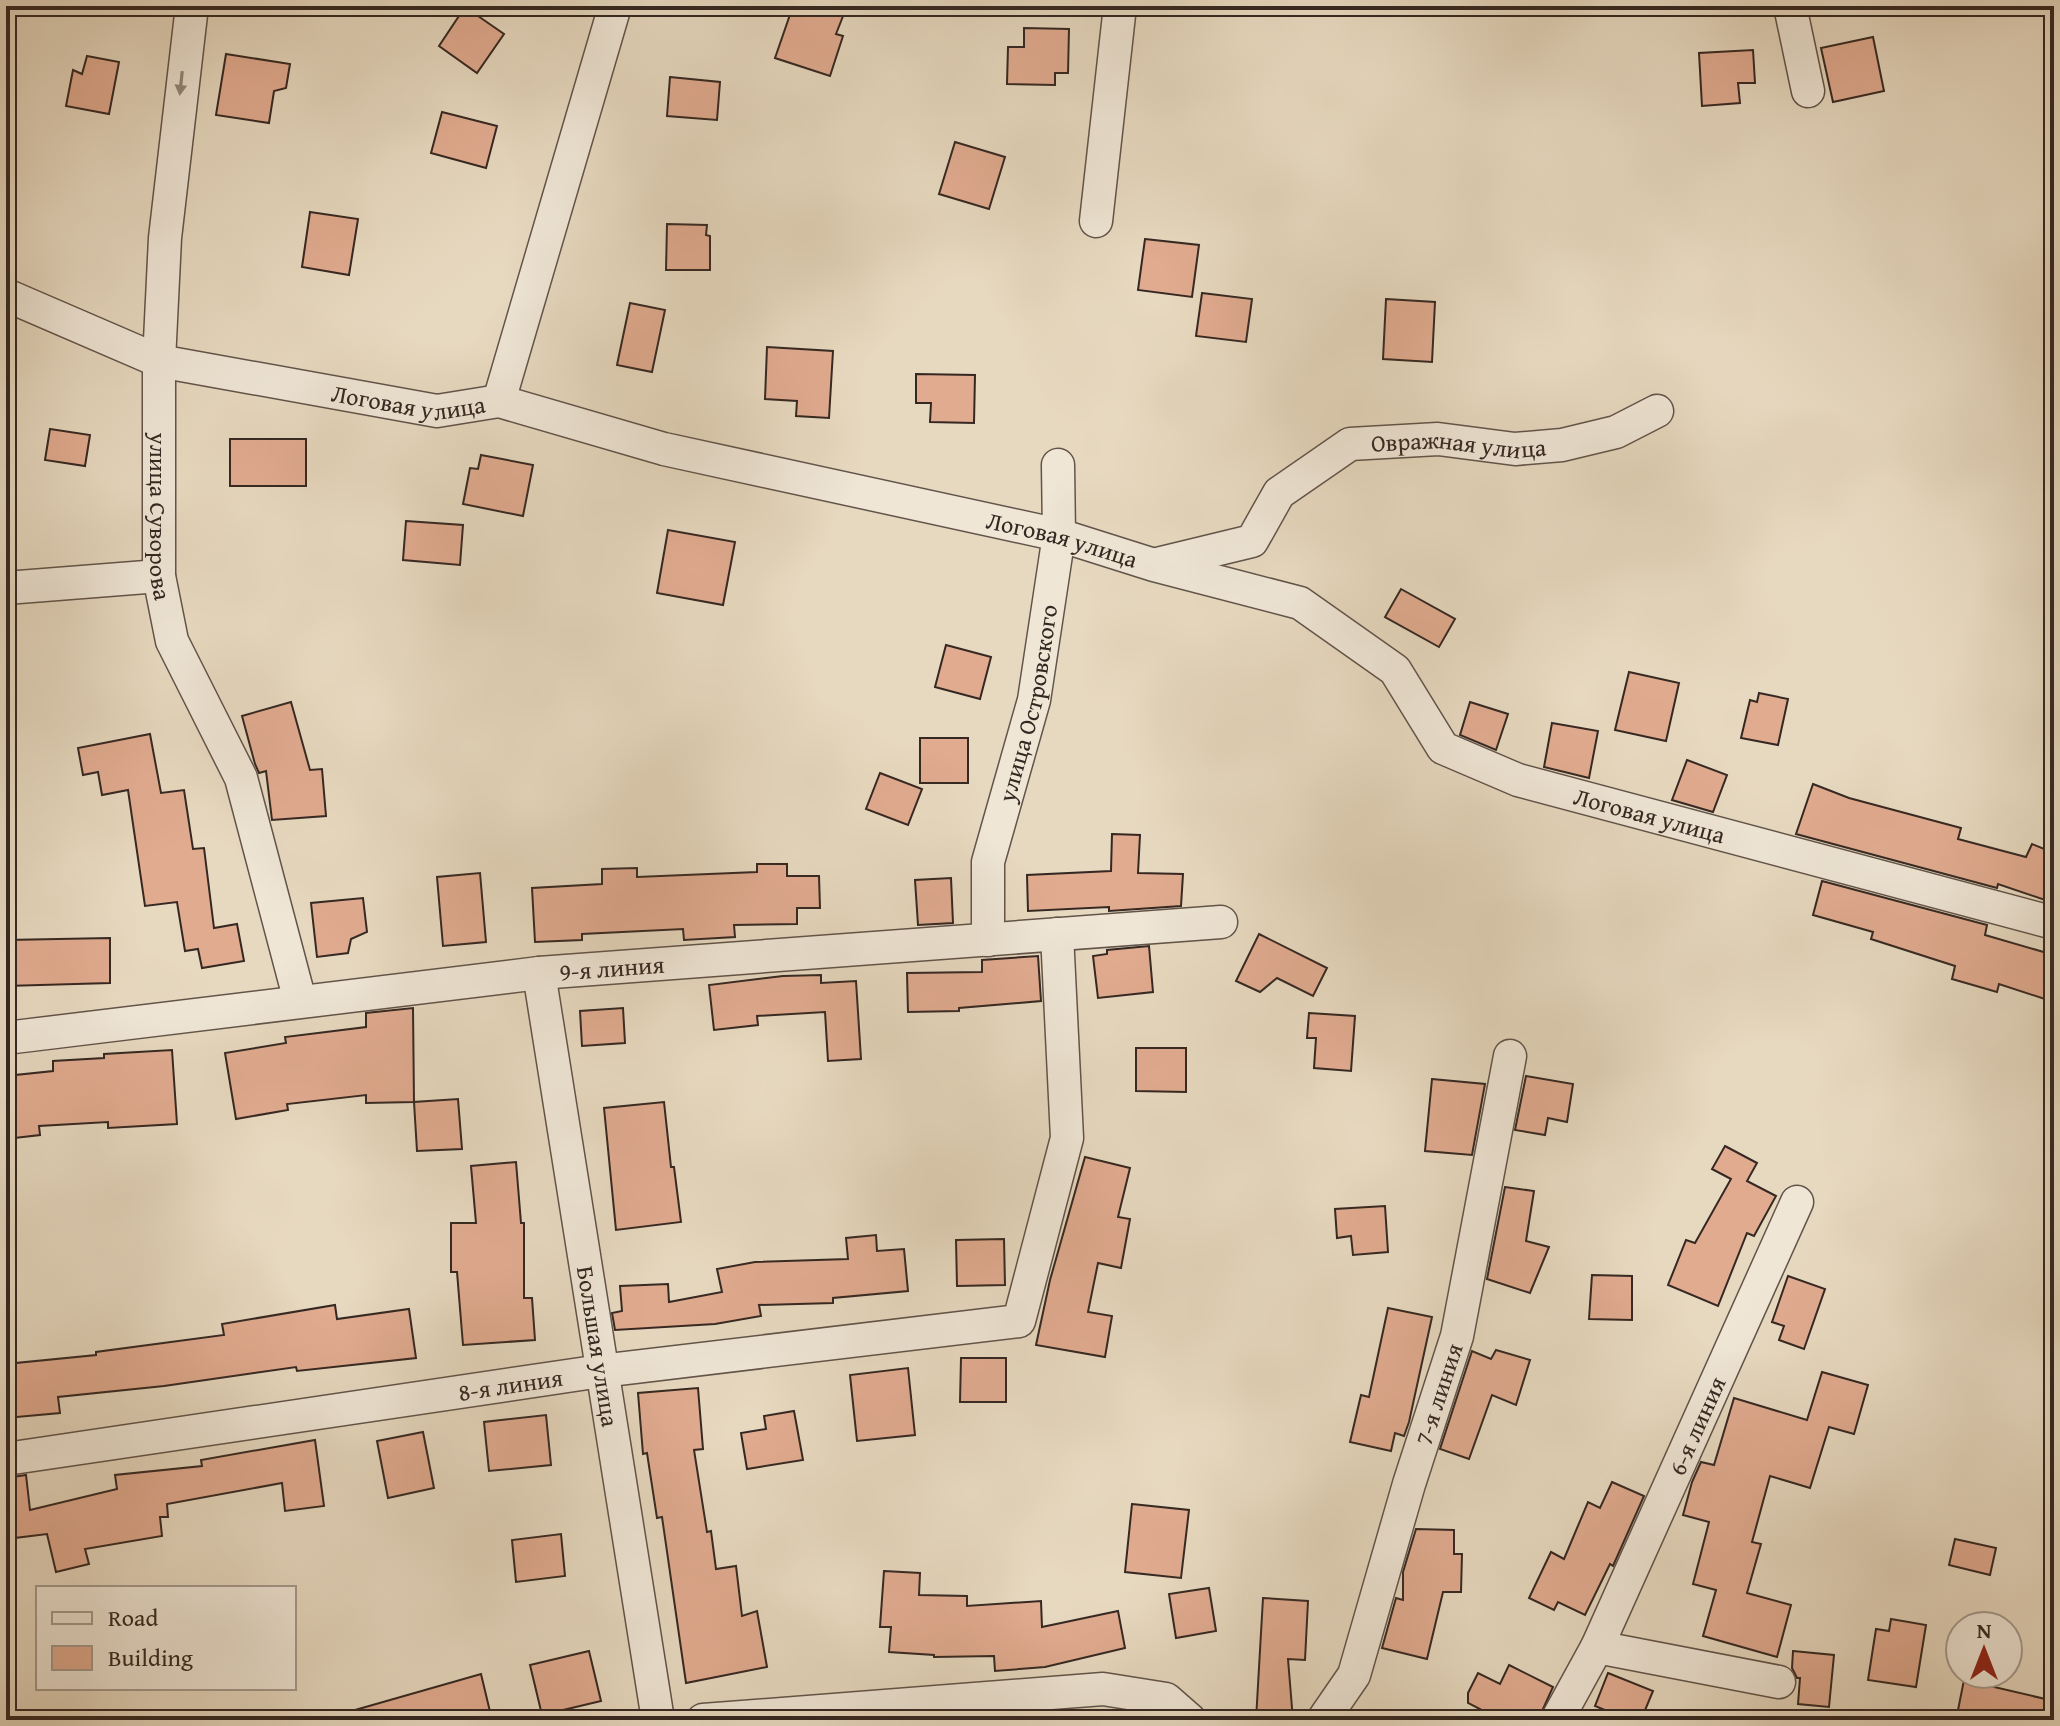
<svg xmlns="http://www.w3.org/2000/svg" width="2060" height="1726" font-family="'Gentium Book Plus',serif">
<rect width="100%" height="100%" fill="#e7d9c0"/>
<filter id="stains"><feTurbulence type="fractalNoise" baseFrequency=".0025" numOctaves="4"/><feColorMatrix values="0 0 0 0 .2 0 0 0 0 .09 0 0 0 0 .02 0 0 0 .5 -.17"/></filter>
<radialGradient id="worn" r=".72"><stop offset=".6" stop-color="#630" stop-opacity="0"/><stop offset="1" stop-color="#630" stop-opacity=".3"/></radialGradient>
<g fill="#e1ab90" stroke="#352822" stroke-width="2">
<polygon points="793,6 847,6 836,34 843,36 830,76 775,58"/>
<polygon points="465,7 504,34 477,73 439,46"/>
<polygon points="1024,28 1069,29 1068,73 1055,73 1055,85 1007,84 1008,47 1024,47"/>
<polygon points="1873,37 1884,91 1833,102 1821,48"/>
<polygon points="1753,50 1755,83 1738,83 1740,103 1702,106 1699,53"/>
<polygon points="226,54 290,64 286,88 274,91 269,123 216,115"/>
<polygon points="87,56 119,62 109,114 66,106 73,70 82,74"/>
<polygon points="670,77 720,82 717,120 667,116"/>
<polygon points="442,112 497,126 486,168 431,153"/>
<polygon points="955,142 1005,157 989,209 939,194"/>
<polygon points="310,212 358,219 349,275 302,267"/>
<polygon points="667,224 707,225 706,235 710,236 710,270 666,270"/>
<polygon points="1145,239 1199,245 1192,297 1138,290"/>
<polygon points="1202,293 1252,299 1246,342 1196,336"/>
<polygon points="1386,299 1435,302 1432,362 1383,359"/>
<polygon points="630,303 665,310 652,372 617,365"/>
<polygon points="767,347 833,351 829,418 796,416 797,401 765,399"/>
<polygon points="916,374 975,375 974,423 930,422 931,403 916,403"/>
<polygon points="50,429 90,435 85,466 45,460"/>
<rect x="230" y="439" width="76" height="47"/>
<polygon points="481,455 533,465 523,516 463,504 470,468 478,469"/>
<polygon points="406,521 463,525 460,565 403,560"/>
<polygon points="668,530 735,542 723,605 657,593"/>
<polygon points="1401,589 1455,619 1439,647 1385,617"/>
<polygon points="946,645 991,657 980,699 935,687"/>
<polygon points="1629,672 1679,683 1666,741 1615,730"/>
<polygon points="1759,693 1788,699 1778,745 1741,738 1750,700 1757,702"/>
<polygon points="291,702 310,770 322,769 326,816 272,820 266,771 259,773 255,764 242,716"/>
<polygon points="1470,702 1508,714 1496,750 1460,735"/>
<polygon points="1552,723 1598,731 1589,778 1544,767"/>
<polygon points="150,734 161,793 184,790 193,849 204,848 214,928 237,924 244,961 202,968 198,949 185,951 177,902 145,906 128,790 102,795 98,772 83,775 78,748"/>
<rect x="920" y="738" width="48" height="45"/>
<polygon points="1687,760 1727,775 1713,812 1672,800"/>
<polygon points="880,773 922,789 908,825 866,809"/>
<polygon points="1813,784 1849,798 1961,828 1958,839 2026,857 2032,844 2054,853 2054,903 1998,884 1997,888 1796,834"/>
<polygon points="1112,834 1140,835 1138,873 1183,874 1181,906 1109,911 1109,907 1028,911 1027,875 1111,871"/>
<polygon points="757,864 787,864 787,876 819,876 820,908 797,908 797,924 734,925 735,937 684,940 683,929 582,934 582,940 535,942 532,888 602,884 602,869 637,868 637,877 757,872"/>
<polygon points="480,873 486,942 443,946 437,877"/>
<polygon points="951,878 953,923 918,925 915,880"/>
<polygon points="1822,881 1987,925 1985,935 2054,955 2054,1002 1999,984 1997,992 1952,979 1955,966 1871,939 1873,932 1813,915"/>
<polygon points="363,898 367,932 351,939 348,953 317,957 311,903"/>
<polygon points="1259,934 1327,968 1313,996 1277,978 1260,992 1236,981"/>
<polygon points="110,938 110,983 6,986 6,940"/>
<polygon points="1149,946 1153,992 1098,998 1093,956 1107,954 1107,950"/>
<polygon points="1038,956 1041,1001 959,1008 959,1011 908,1012 907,973 982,972 982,960"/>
<polygon points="821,975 821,983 856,981 861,1059 828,1061 825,1012 757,1016 758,1025 714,1030 709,985 783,976"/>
<polygon points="413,1008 414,1102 366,1103 366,1095 287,1104 288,1110 236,1119 225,1053 286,1043 285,1037 366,1027 366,1013"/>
<polygon points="623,1008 625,1043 582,1046 580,1011"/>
<polygon points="1309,1013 1355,1016 1351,1071 1314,1068 1316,1038 1307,1038"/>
<polygon points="1136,1048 1186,1048 1186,1092 1136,1091"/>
<polygon points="172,1050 177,1124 108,1128 108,1122 39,1126 40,1135 6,1139 6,1076 53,1071 53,1061 104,1058 104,1054"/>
<polygon points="1526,1076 1573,1084 1567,1122 1548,1118 1545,1135 1515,1130"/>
<polygon points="1432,1079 1485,1084 1472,1155 1425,1151"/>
<polygon points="458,1099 462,1149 417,1151 414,1102"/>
<polygon points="664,1102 671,1167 674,1167 681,1222 616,1230 604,1108"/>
<polygon points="1725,1146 1757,1163 1747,1181 1776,1196 1754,1236 1747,1233 1718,1306 1668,1285 1686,1240 1695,1243 1731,1179 1712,1169"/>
<polygon points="1085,1157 1130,1168 1118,1217 1130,1219 1121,1268 1098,1263 1088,1312 1112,1316 1105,1357 1036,1345 1050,1280"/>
<polygon points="516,1162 521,1223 524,1223 524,1298 532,1298 535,1340 463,1345 457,1272 451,1272 451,1223 476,1223 471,1166"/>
<polygon points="1505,1187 1534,1191 1526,1241 1549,1247 1530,1293 1487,1279"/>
<polygon points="1385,1206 1388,1252 1353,1255 1351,1236 1337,1238 1335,1209"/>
<polygon points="876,1235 877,1251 904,1249 908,1291 833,1298 833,1303 759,1305 761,1316 715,1324 615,1330 612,1313 622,1311 620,1286 668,1284 669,1302 722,1292 717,1269 755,1262 848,1259 846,1238"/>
<polygon points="1004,1239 1005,1285 957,1286 956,1240"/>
<polygon points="1592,1275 1632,1276 1632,1320 1589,1319"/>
<polygon points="1788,1276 1825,1289 1804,1349 1779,1340 1784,1326 1772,1322"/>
<polygon points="335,1305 337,1319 409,1309 416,1358 297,1371 296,1367 164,1386 58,1397 60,1413 6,1418 6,1364 96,1355 96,1352 224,1335 222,1324"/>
<polygon points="1388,1308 1432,1317 1409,1422 1404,1436 1395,1433 1391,1451 1350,1442 1361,1395 1369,1397"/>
<polygon points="1496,1350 1530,1360 1516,1405 1492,1395 1469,1459 1440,1449 1472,1351 1491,1359"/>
<polygon points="961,1358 1006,1358 1006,1402 960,1402"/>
<polygon points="908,1368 915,1435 857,1441 850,1375"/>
<polygon points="1822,1372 1868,1385 1854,1434 1829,1427 1810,1488 1770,1476 1752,1542 1761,1544 1747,1593 1791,1605 1777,1657 1703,1636 1716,1590 1693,1584 1709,1522 1683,1515 1692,1482 1701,1462 1714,1465 1734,1398 1807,1420"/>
<polygon points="698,1388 703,1449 694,1450 707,1532 711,1531 716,1569 736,1566 742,1616 757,1611 767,1667 686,1683 662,1517 657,1518 647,1453 643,1454 638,1393"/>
<polygon points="794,1411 803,1460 747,1469 741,1433 766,1429 764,1416"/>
<polygon points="546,1415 551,1465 489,1471 484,1422"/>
<polygon points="423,1432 434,1488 388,1498 377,1441"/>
<polygon points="315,1440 324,1506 285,1511 282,1483 167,1504 168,1517 160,1517 162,1536 85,1549 89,1564 56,1572 47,1534 6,1539 6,1478 26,1475 30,1510 117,1489 115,1475 202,1466 201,1460"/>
<polygon points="1612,1482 1644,1496 1613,1566 1610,1564 1585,1615 1558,1602 1554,1610 1529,1598 1551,1552 1564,1559 1588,1502 1600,1508"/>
<polygon points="1132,1504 1189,1510 1181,1578 1125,1572"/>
<polygon points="1416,1529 1454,1530 1454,1554 1462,1554 1461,1592 1443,1592 1427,1659 1382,1648 1396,1598 1403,1600 1403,1572"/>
<polygon points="561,1534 565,1576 516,1582 512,1540"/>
<polygon points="1955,1539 1996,1548 1990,1575 1949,1565"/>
<polygon points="884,1571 920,1573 919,1595 967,1596 967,1606 1041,1601 1042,1627 1118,1611 1125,1648 1045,1667 995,1671 994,1656 934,1657 934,1655 889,1652 891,1627 880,1627"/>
<polygon points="1209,1588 1216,1631 1176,1638 1169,1594"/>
<polygon points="1263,1598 1308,1601 1305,1660 1288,1659 1293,1720 1256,1720"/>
<polygon points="1891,1619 1926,1625 1916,1687 1868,1680 1876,1629 1889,1631"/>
<polygon points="589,1651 601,1701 542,1715 530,1665"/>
<polygon points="1793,1651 1834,1655 1829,1707 1798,1704 1800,1678 1797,1678 1792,1668"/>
<polygon points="1509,1665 1553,1687 1538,1720 1501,1720 1468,1703 1468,1693 1478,1673 1500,1684"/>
<polygon points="1608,1673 1653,1691 1641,1720 1615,1720 1617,1715 1595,1706"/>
<polygon points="481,1674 492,1720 349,1720 348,1712"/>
<polygon points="1964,1680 2054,1701 2054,1720 1956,1720"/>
</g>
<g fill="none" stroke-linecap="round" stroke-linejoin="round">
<defs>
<g id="minor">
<path id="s1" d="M192,6l-27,232 -6,123v215l13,65 69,137 59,223"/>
<polyline points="1790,6 1808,91"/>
<polyline points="1096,221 1120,6"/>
<path id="s2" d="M6,295l153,66 278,50 62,-10 165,48 395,86 95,30 146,38 95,67 48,78 75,32 536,143"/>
<polyline points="499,401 615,6"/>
<path id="s3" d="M1157,564l95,-23 27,-48 71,-49 88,-5 77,10 47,-4 54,-13 41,-21"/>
<polyline points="6,588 159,576"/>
<path id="s4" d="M988,940v-78l46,-162 25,-165 -1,-70"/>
<path id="s5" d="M539,973l119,747"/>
<path id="s6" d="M6,1038l533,-65 682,-51"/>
<path id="s7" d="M6,1459l595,-88 418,-50 48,-183 -10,-204"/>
<polyline points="1597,1647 1779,1682"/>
<polyline points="703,1720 1103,1689 1166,1699 1190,1720"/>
<path id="s8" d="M1323,1720l31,-45 55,-191 48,-148 53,-280"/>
<path id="s9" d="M1557,1720l40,-73 200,-445"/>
</g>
</defs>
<use href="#minor" stroke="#62544a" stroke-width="35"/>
<use href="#minor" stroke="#efe6d6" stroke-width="32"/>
</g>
<defs><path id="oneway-solid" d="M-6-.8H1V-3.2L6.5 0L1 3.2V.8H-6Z" transform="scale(2)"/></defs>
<use fill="#92877c" href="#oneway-solid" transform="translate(181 83) rotate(96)"/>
<g text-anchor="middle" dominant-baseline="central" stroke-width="6" stroke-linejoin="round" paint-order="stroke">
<g font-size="24" fill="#352822" stroke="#efe6d6">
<text stroke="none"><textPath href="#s2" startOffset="420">Логовая улица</textPath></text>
<text stroke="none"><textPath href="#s3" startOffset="348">Овражная улица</textPath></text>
<text stroke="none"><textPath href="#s1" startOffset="512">улица Суворова</textPath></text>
<text stroke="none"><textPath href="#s2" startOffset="1092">Логовая улица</textPath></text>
<text stroke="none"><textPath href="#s4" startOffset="242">улица Островского</textPath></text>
<text stroke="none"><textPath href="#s2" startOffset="1764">Логовая улица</textPath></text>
<text stroke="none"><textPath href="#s6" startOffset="610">9-я линия</textPath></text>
<text stroke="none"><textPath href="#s5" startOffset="378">Большая улица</textPath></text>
<text stroke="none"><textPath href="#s7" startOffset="510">8-я линия</textPath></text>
<text stroke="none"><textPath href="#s8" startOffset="348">7-я линия</textPath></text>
<text stroke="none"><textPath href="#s9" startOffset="326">6-я линия</textPath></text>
</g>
</g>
<rect width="2060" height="1726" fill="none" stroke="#e7d9c0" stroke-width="32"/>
<rect x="8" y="8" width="2044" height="1710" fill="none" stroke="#352822" stroke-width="4"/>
<rect x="16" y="16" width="2028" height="1694" fill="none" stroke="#352822" stroke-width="2"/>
<rect x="36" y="1586" width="260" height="104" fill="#efe6d6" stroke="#a59a8e" stroke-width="2"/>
<rect x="52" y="1612" width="40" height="12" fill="#efe6d6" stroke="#a59a8e" stroke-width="2"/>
<text x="108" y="1626" font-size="24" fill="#352822">Road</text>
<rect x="52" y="1646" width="40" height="24" fill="#e1ab90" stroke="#a59a8e" stroke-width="2"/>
<text x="108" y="1666" font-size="24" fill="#352822">Building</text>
<g transform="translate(1984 1650)"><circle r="38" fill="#efe6d6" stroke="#a59a8e" stroke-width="2"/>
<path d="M0-6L14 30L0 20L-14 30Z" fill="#8f2418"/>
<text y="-12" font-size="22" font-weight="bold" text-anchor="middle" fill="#352822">N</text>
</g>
<rect width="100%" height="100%" filter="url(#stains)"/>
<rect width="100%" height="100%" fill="url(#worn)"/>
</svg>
